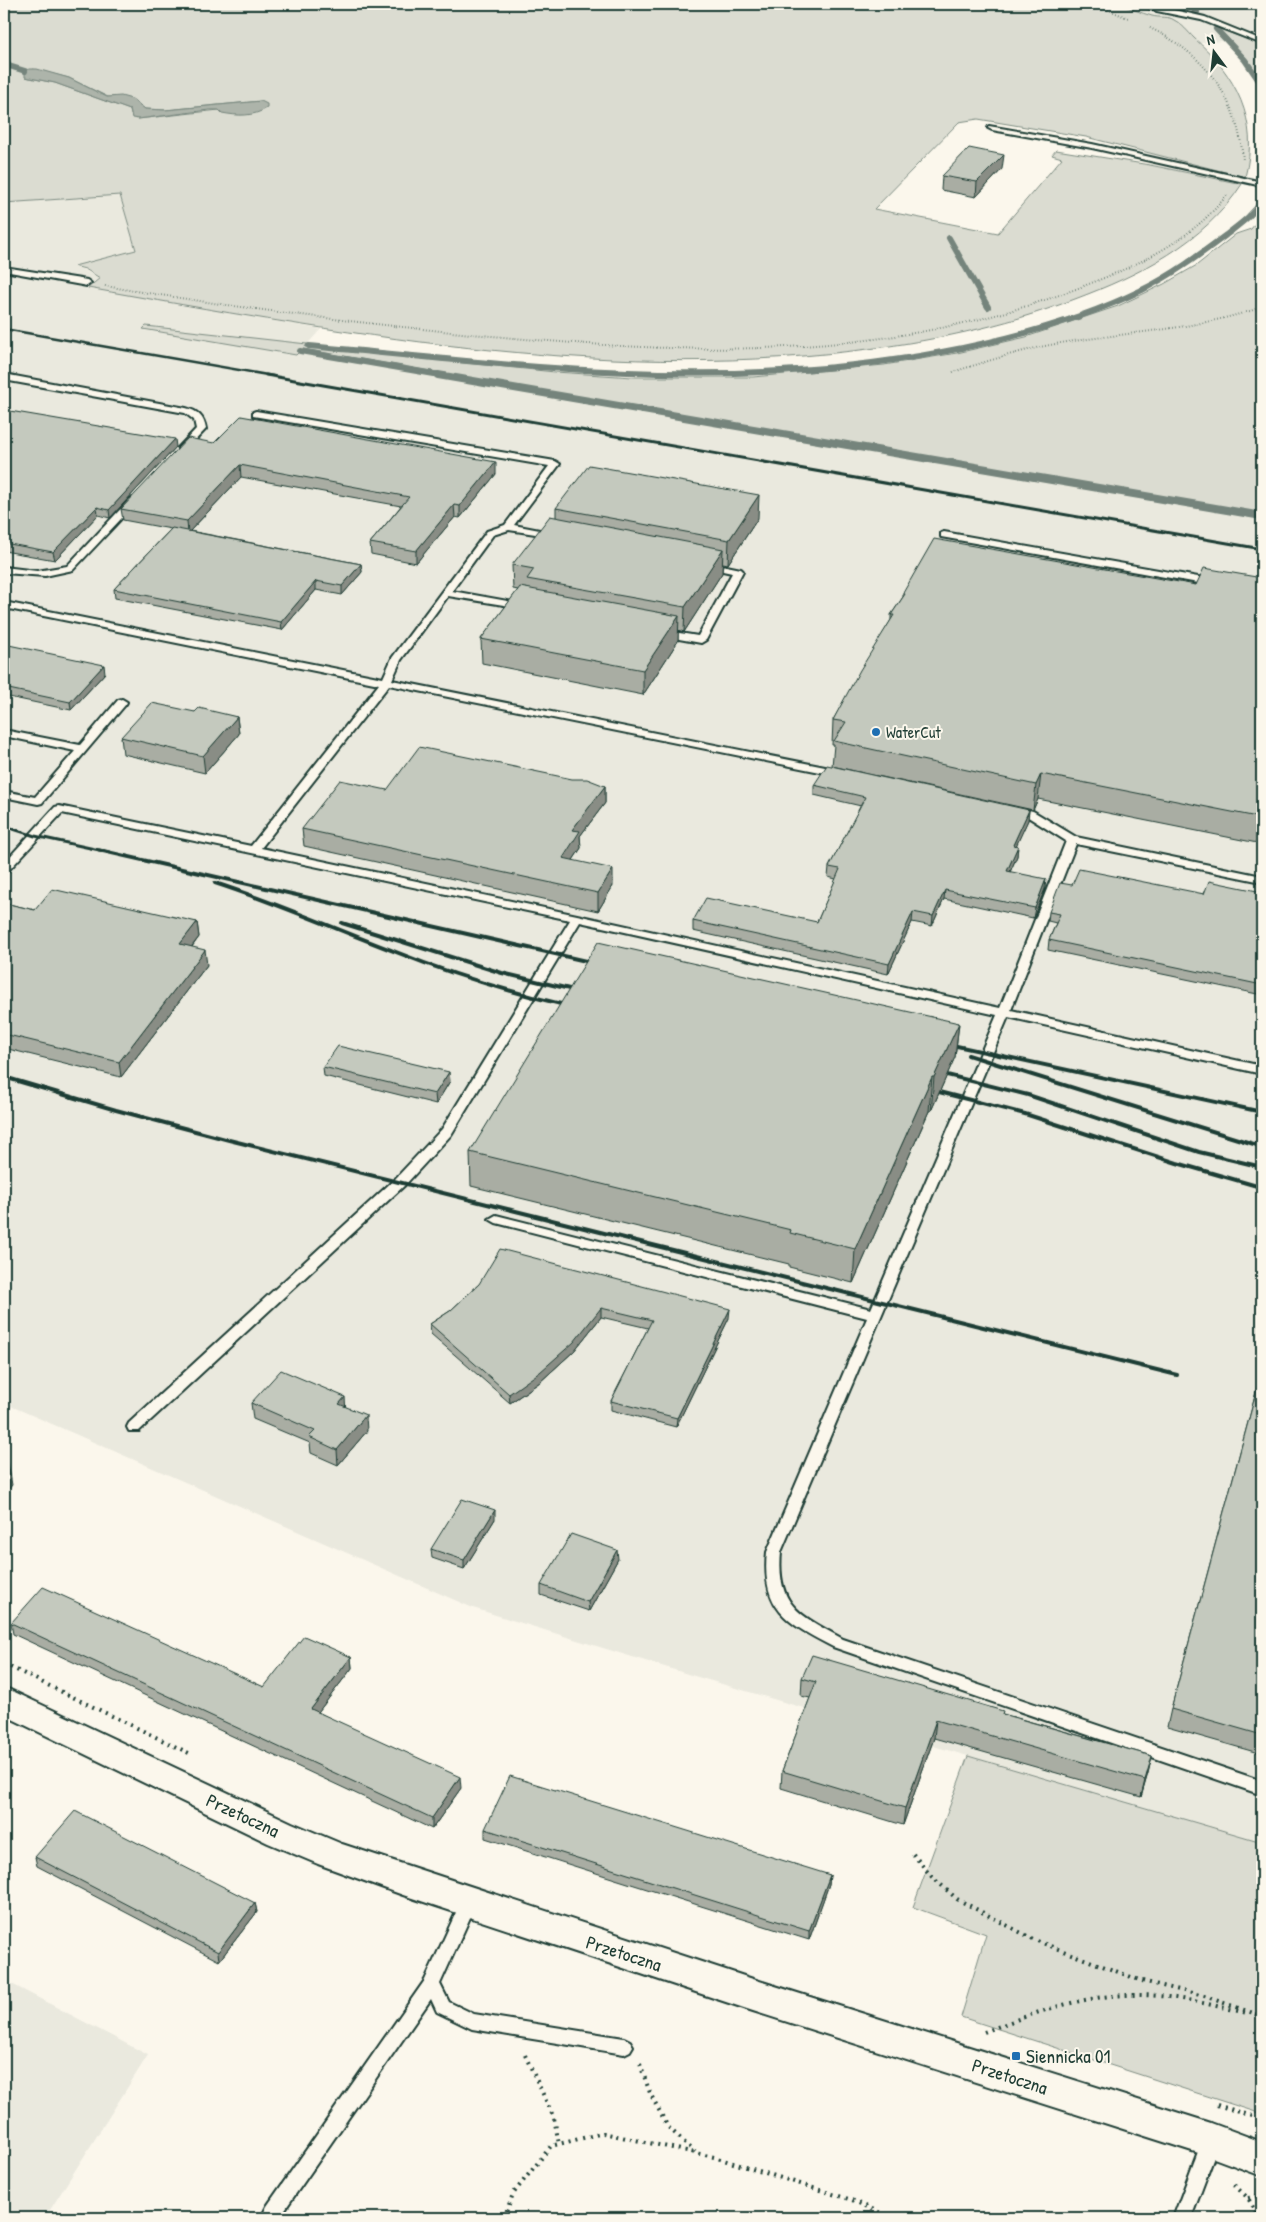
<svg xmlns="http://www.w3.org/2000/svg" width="1266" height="2222" font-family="'Patrick Hand',sans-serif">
<rect width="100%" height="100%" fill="#fbf7ec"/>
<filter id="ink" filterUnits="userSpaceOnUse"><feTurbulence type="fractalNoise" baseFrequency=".02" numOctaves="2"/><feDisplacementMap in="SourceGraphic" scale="10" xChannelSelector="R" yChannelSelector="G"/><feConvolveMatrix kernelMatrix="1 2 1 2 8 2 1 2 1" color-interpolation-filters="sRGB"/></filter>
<g filter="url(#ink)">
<g fill="#eae9de">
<polygon points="1120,4 1262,4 1262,51 1235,40 1200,43 1173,19 1151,16"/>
<polygon points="120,195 136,250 75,266 100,278 88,288 321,329 303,349 1262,514 1262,1842 691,1675 473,1608 4,1403 4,203"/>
<polygon points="4,1980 148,2055 45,2218 4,2218"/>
</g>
<g fill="#dbdcd1" stroke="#7d8c82" fill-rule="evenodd">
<path d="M4,4h1116c10,4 21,9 32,12 7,2 17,0 22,4 8,4 14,12 20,18 42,37 66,83 51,139l-159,-40 -108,-18 -19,3 -85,87 124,24 64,-75 -10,-3 4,-5 94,15 92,19c-38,59 -103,91 -167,115 -72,28 -147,43 -223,52 -255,31 -514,-19 -764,-63l12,-10 -15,-9 -11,-3 62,-16 -16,-55 -116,8zM33,69l36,9 39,19 24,2 13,10 20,1 96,-9 -42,9 -81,9 -7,-4 -1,-5 -75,-27 -30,-6z"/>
<polygon points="1219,29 1255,42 1262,47 1262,79 1243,54"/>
<polygon points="1262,215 1262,514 302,349 296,355 143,329 146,326 307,344 305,347 555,372 633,377 753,377 884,365 957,353 1026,337 1118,306 1164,284 1197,265 1236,234 1251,229"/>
<polygon points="968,1756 1262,1842 1262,2114 961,2017 986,1934 913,1907"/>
</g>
<path fill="#adb4aa" stroke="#74847b" d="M29,69h8l32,9 38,19 14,-1 11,3 13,10 20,1 96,-9 6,3v4c-14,9 -29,8 -45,5l-3,-3h-10l-71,9 -6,-1 -2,-8 -75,-27 -30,-6v-6z"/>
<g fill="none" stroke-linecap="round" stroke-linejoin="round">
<g stroke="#74847b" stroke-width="6">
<polyline points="1191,7 1197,12"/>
<polyline points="1216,29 1245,60 1262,85"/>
<polyline points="4,60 9,66 25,71"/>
<polyline points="949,238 988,307"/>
<path d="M309,346c216,20 417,47 633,6 69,-13 137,-31 200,-62 32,-16 56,-34 84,-55 14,-11 26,-19 36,-34"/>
<polyline points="300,351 446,376"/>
</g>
<polyline stroke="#74847b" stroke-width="8" points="438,375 1262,516"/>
<defs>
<g id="lane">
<polygon points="1138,4 1147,4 1205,17 1262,40 1262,44 1201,20 1157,11"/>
<polygon points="989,126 1092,144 1262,182 1262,186 1092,148 992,130 988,128"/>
<polygon points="4,267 87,280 91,283 87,286 4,271"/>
<path d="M4,374l182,34c12,3 18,9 20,21l-22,23h-6v-4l18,-19 -2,-9 -9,-7 -181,-33z"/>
<path d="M256,411l299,50 5,3 -46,61 41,8v4l-46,-7 -16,5 -41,56 72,13 4,1v4l-80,-13 -47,64 -9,20 448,90 5,3 -5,3 -451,-91 -128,163 316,67 423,93 66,-167 -41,-26 -16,-4 -1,-2 1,-2 4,-1 20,5 43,26 186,39v6l-186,-38 -65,166 251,56v8l-254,-57 -227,535c-5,54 19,63 62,87l419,142v14l-429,-148c-46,-24 -72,-38 -66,-95l100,-234 -371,-95 -7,-4 7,-4 375,94 126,-294 -417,-93 -129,213 -46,50 -266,246h-10l-2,-4 2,-4 266,-244 47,-50 128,-209 -508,-107 -54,58 -4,1v-9l51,-56 4,-1 192,40 128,-162 -375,-76v-6l379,76 9,-20 95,-127 18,-6 44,-59 -296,-50v-4z"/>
<polygon points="133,498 138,501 136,503 73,570 45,576 4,573 4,567 37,571 67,566 130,499"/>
<polygon points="944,532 1215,580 1220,583 1215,586 941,537 941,533"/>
<polygon points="707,562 741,569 743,571 706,640 701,643 657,635 657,631 661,630 698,636 732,573 704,567 704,563"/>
<polygon points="122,699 127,702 126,704 42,803 38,804 4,797 4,791 35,797 75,751 4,736 4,730 80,745 118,700"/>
<polygon points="469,1895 475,1897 477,1902 440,1984 449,2002 474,2014 624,2038 630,2041 633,2046 630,2051 624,2054 472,2029 437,2012 431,1999 279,2218 267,2218 264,2212 267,2206 425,1980 463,1897"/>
<polygon points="1211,2133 1217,2135 1220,2141 1191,2218 1173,2218 1202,2141 1205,2135"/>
</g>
<polygon id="street" points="4,1687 292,1823 342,1844 753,1979 1211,2123 1262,2142 1262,2176 1211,2157 753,2011 403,1895 318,1864 268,1843 4,1715"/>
</defs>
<use href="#lane" stroke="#1f3d34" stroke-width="4"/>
<use href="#street" stroke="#1f3d34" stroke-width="4"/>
<g stroke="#1f3d34" stroke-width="2" stroke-dasharray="0.5 2.5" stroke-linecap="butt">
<polyline points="1094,4 1128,18"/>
<path d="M1150,28c55,26 89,71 93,133"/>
<path d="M105,286c125,21 250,37 377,49 205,20 403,28 599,-48 55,-21 109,-45 146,-92"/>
<path d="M953,372c38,-12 75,-24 114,-30 66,-10 132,-13 195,-35"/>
</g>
<g stroke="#1f3d34" stroke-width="4" stroke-dasharray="2 5" stroke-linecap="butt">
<polyline points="4,1664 193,1755"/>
<polyline points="913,1854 932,1877 957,1899 1037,1941 1142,1981 1204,1996 1256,2014"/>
<polyline points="1255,2014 1262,2016"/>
<path d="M984,2032c49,-19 101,-38 154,-37 37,0 73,10 109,18"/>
<polyline points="525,2055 554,2118 559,2144"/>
<polyline points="640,2064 650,2093 668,2127 695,2152"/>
<polyline points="1217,2105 1262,2119"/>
<polyline points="1234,2185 1248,2198 1259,2218"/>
<polyline points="1248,2198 1262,2195"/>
<polyline points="504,2218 513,2194 551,2146 603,2133 714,2157 852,2200 892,2218"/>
</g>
<use href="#lane" fill="#fbf7ec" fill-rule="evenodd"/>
<use href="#street" fill="#fbf7ec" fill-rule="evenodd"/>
<polyline stroke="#1f3d34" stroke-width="2.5" points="4,329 273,376"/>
<g stroke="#1f3d34" stroke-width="3">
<polyline points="266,375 1262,549"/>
<polyline points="4,826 35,836 104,851"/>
<polyline points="99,850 109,852"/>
</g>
<g stroke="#1f3d34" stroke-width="4">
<polyline points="103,851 599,964"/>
<path d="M215,883c62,20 120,46 181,69 57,23 117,41 177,55"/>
<polyline points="342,923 502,973 582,992"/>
<polyline points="943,1043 1262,1112"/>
<polyline points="968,1055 1257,1145"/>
<polyline points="947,1075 1028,1095 1199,1152 1262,1167"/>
<polyline points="4,1077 116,1110 229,1140 1177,1375"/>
<polyline points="939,1092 1025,1114 1177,1163 1257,1186"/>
</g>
</g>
<g fill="#a9ada3" stroke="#1f3d34">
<polygon points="1002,169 976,197 941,190 942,176"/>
<polygon points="4,410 176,447 110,518 98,515 55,560 4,551"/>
<polygon points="214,443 496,474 460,518 455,517 416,563 371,554 370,543 401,506 241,477 190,531 361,564 362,572 342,595 316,590 282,630 115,598 114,589 171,529 123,520 121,509"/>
<polygon points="556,508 758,518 728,564 723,563 722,573 684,632 678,630 678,641 643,695 482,663 481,639 518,590 513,589 512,565 556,517"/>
<polygon points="1262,578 1262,844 1038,799 1033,810 832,766 834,745 832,745 833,720 891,620 891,615 903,597 903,593 1196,585"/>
<polygon points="4,644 105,673 71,710 4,696"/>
<polygon points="195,712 237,717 239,734 205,773 123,754 121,737"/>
<polygon points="814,785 1029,810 1028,820 1016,845 1018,846 1017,856 1010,872 1045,889 1033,918 944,899 932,926 912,922 888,974 693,931 693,921 817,922 836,879 828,877 829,867 861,806 814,795"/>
<polygon points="605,786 605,803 580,836 581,848 573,860 613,886 598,911 304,846 302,829 387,790"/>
<polygon points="1072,885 1204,894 1262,892 1262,995 1048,950 1049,940 1056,923 1048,921 1049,912"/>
<polygon points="4,903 35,910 197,922 199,937 192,947 207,965 121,1077 4,1048"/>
<polygon points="959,1023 955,1057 931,1111 929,1111 853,1283 789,1267 789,1264 471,1186 470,1152"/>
<polygon points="323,1067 450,1081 436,1104 324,1076"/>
<polygon points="479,1284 729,1318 676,1427 611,1410 611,1401 648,1328 601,1317 574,1351 540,1382 510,1403 431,1334 430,1324 450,1311"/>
<polygon points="1262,1370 1262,1754 1167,1727 1171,1709"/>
<polygon points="251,1403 345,1406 367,1431 338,1465 311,1453 310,1443 253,1419"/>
<polygon points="495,1519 464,1569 432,1558 431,1549"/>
<polygon points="618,1559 589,1611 541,1595 541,1585"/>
<polygon points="11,1623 264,1687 351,1657 352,1668 318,1712 461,1788 432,1829 13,1634"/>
<polygon points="802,1678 1003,1714 1152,1756 1148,1773 1141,1797 934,1738 903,1825 781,1788 782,1771 810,1698 801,1696"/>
<polygon points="485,1829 830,1875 829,1884 809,1940 485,1838"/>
<polygon points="35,1857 255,1903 257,1912 219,1961 37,1866"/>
</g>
<g fill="#898d85" stroke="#1f3d34">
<polygon points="1004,155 1002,169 976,197 977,182"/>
<polygon points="175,439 176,447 110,518 109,510"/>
<polygon points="496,462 496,474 460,518 460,506"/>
<polygon points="240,465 241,477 188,533 187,521"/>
<polygon points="759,495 758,518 728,564 729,540"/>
<polygon points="454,505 455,517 416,563 416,551"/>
<polygon points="97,507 98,515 55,560 53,552"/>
<polygon points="723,549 722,573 684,632 685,607"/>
<polygon points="361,564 362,572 342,595 342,586"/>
<polygon points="316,581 316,590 282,630 281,622"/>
<polygon points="679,616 678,641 643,695 643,670"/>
<polygon points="104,665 105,673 71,710 70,702"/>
<polygon points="237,717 239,734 205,773 203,756"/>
<polygon points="1041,774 1038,799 1033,810 1036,785"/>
<polygon points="605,786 605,803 580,836 581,848 563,875 563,858 572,830"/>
<polygon points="1029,810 1028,820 1012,855 1013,845"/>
<polygon points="1018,846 1017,856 1006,881 1007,871"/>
<polygon points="613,869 613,886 598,911 598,893"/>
<polygon points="1046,879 1045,889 1033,918 1035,908"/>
<polygon points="945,890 944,899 932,926 933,916"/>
<polygon points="913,912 912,922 888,974 889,964"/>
<polygon points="197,922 199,937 182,959 180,944"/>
<polygon points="205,950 207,965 121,1077 119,1062"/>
<polygon points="959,1023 955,1057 931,1111 934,1077"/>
<polygon points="449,1072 450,1081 436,1104 435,1094"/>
<polygon points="932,1077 929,1111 853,1283 855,1249"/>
<polygon points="601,1308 601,1317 574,1351 540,1382 510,1403 509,1394"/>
<polygon points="730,1309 729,1318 676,1427 677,1418"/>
<polygon points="345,1397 346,1413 339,1404"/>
<polygon points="366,1415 367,1431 338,1465 337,1450"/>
<polygon points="8,1463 12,1485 4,1495 4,1467"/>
<polygon points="495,1510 495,1519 464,1569 464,1560"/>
<polygon points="617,1550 618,1559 589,1611 588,1602"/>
<polygon points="351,1657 352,1668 312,1720 311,1709"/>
<polygon points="936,1720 934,1738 903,1825 905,1808"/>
<polygon points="1152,1756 1148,1773 1141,1797 1145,1780"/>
<polygon points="460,1777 461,1788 432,1829 432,1818"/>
<polygon points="830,1875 829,1884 809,1940 809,1931"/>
<polygon points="255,1903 257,1912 219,1961 218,1952"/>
</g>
<g fill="#c4c9be" stroke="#1f3d34">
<polygon points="969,148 1004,155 977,182 942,176"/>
<polygon points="4,410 175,439 109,510 97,507 53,552 4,543"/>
<polygon points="241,416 496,462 460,506 454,505 416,551 370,543 409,497 240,465 187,521 121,509 188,438 214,443"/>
<polygon points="589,465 759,495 729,540 556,508"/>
<polygon points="550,516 723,549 685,607 527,579 534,569 512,565"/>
<polygon points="172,528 361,564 342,586 316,581 281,622 114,589"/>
<polygon points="934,539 1196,585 1204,568 1262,578 1262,818 1041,774 1036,785 834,741 846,722 833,720 860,670 894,615 891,615 905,594 903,593"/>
<polygon points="520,587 679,616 643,670 481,639"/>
<polygon points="4,644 104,665 70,702 4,688"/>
<polygon points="152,703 195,712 199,708 237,717 203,756 121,737"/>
<polygon points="419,747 572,779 587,779 605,786 572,830 580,831 563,858 613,869 598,893 302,829 340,780 387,790"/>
<polygon points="827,765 1029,810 1013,845 1018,846 1007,871 1046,879 1035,908 945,890 933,916 913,912 889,964 693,921 706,898 817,922 840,869 829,867 865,797 814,785"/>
<polygon points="1079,869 1204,894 1209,881 1262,892 1262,985 1049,940 1060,914 1049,912 1060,883 1072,885"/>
<polygon points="52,889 197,922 180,944 205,950 119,1062 4,1034 4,903 35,910"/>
<polygon points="598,942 959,1023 934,1077 932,1077 855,1249 790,1233 791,1230 470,1152"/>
<polygon points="338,1046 449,1072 435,1094 323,1067"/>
<polygon points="500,1249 730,1309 677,1418 611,1401 652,1320 601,1308 574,1342 540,1372 509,1394 430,1324 450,1311 479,1284"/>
<polygon points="281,1370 345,1397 339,1404 366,1415 337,1450 309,1437 315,1431 251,1403"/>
<polygon points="1262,1370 1262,1735 1171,1709"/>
<polygon points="4,1461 8,1463 4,1467"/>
<polygon points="462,1499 495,1510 464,1560 431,1549"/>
<polygon points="571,1534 617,1550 588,1602 541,1585"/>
<polygon points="43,1587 264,1687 304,1636 351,1657 311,1709 460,1777 432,1818 11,1623"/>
<polygon points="812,1655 1003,1711 1002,1714 1152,1756 1145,1780 936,1720 905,1808 782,1771 816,1682 802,1678"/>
<polygon points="510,1776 830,1875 809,1931 485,1829"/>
<polygon points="75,1811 255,1903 218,1952 35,1857"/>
</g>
</g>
<g fill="#1f6fb2" stroke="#fbf7ec" stroke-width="2">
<circle cx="876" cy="732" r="5"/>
<rect x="1011" y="2051" width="10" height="10" rx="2.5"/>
</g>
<g text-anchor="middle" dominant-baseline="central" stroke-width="4" stroke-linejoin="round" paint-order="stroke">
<g font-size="16" fill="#1f3d34" stroke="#fbf7ec" text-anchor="start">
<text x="886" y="732">WaterCut</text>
</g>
<g font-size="19" fill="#1f3d34" stroke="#fbf7ec">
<text transform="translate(243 1815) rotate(25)">Przetoczna</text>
<text transform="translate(624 1953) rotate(18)">Przetoczna</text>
<text transform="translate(1010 2076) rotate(18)">Przetoczna</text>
</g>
<g font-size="19" fill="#1f3d34" stroke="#fbf7ec" text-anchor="start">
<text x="1026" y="2056">Siennicka 01</text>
</g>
</g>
<rect width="1266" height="2222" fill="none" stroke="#fbf7ec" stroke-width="20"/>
<rect x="10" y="10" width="1246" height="2202" fill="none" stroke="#1f3d34" stroke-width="2" filter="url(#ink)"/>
<g transform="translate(1214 52) rotate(345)" stroke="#fbf7ec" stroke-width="4" paint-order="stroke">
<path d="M0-4L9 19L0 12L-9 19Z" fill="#1f3d34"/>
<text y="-8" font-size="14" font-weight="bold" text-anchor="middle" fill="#1f3d34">N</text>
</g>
</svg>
